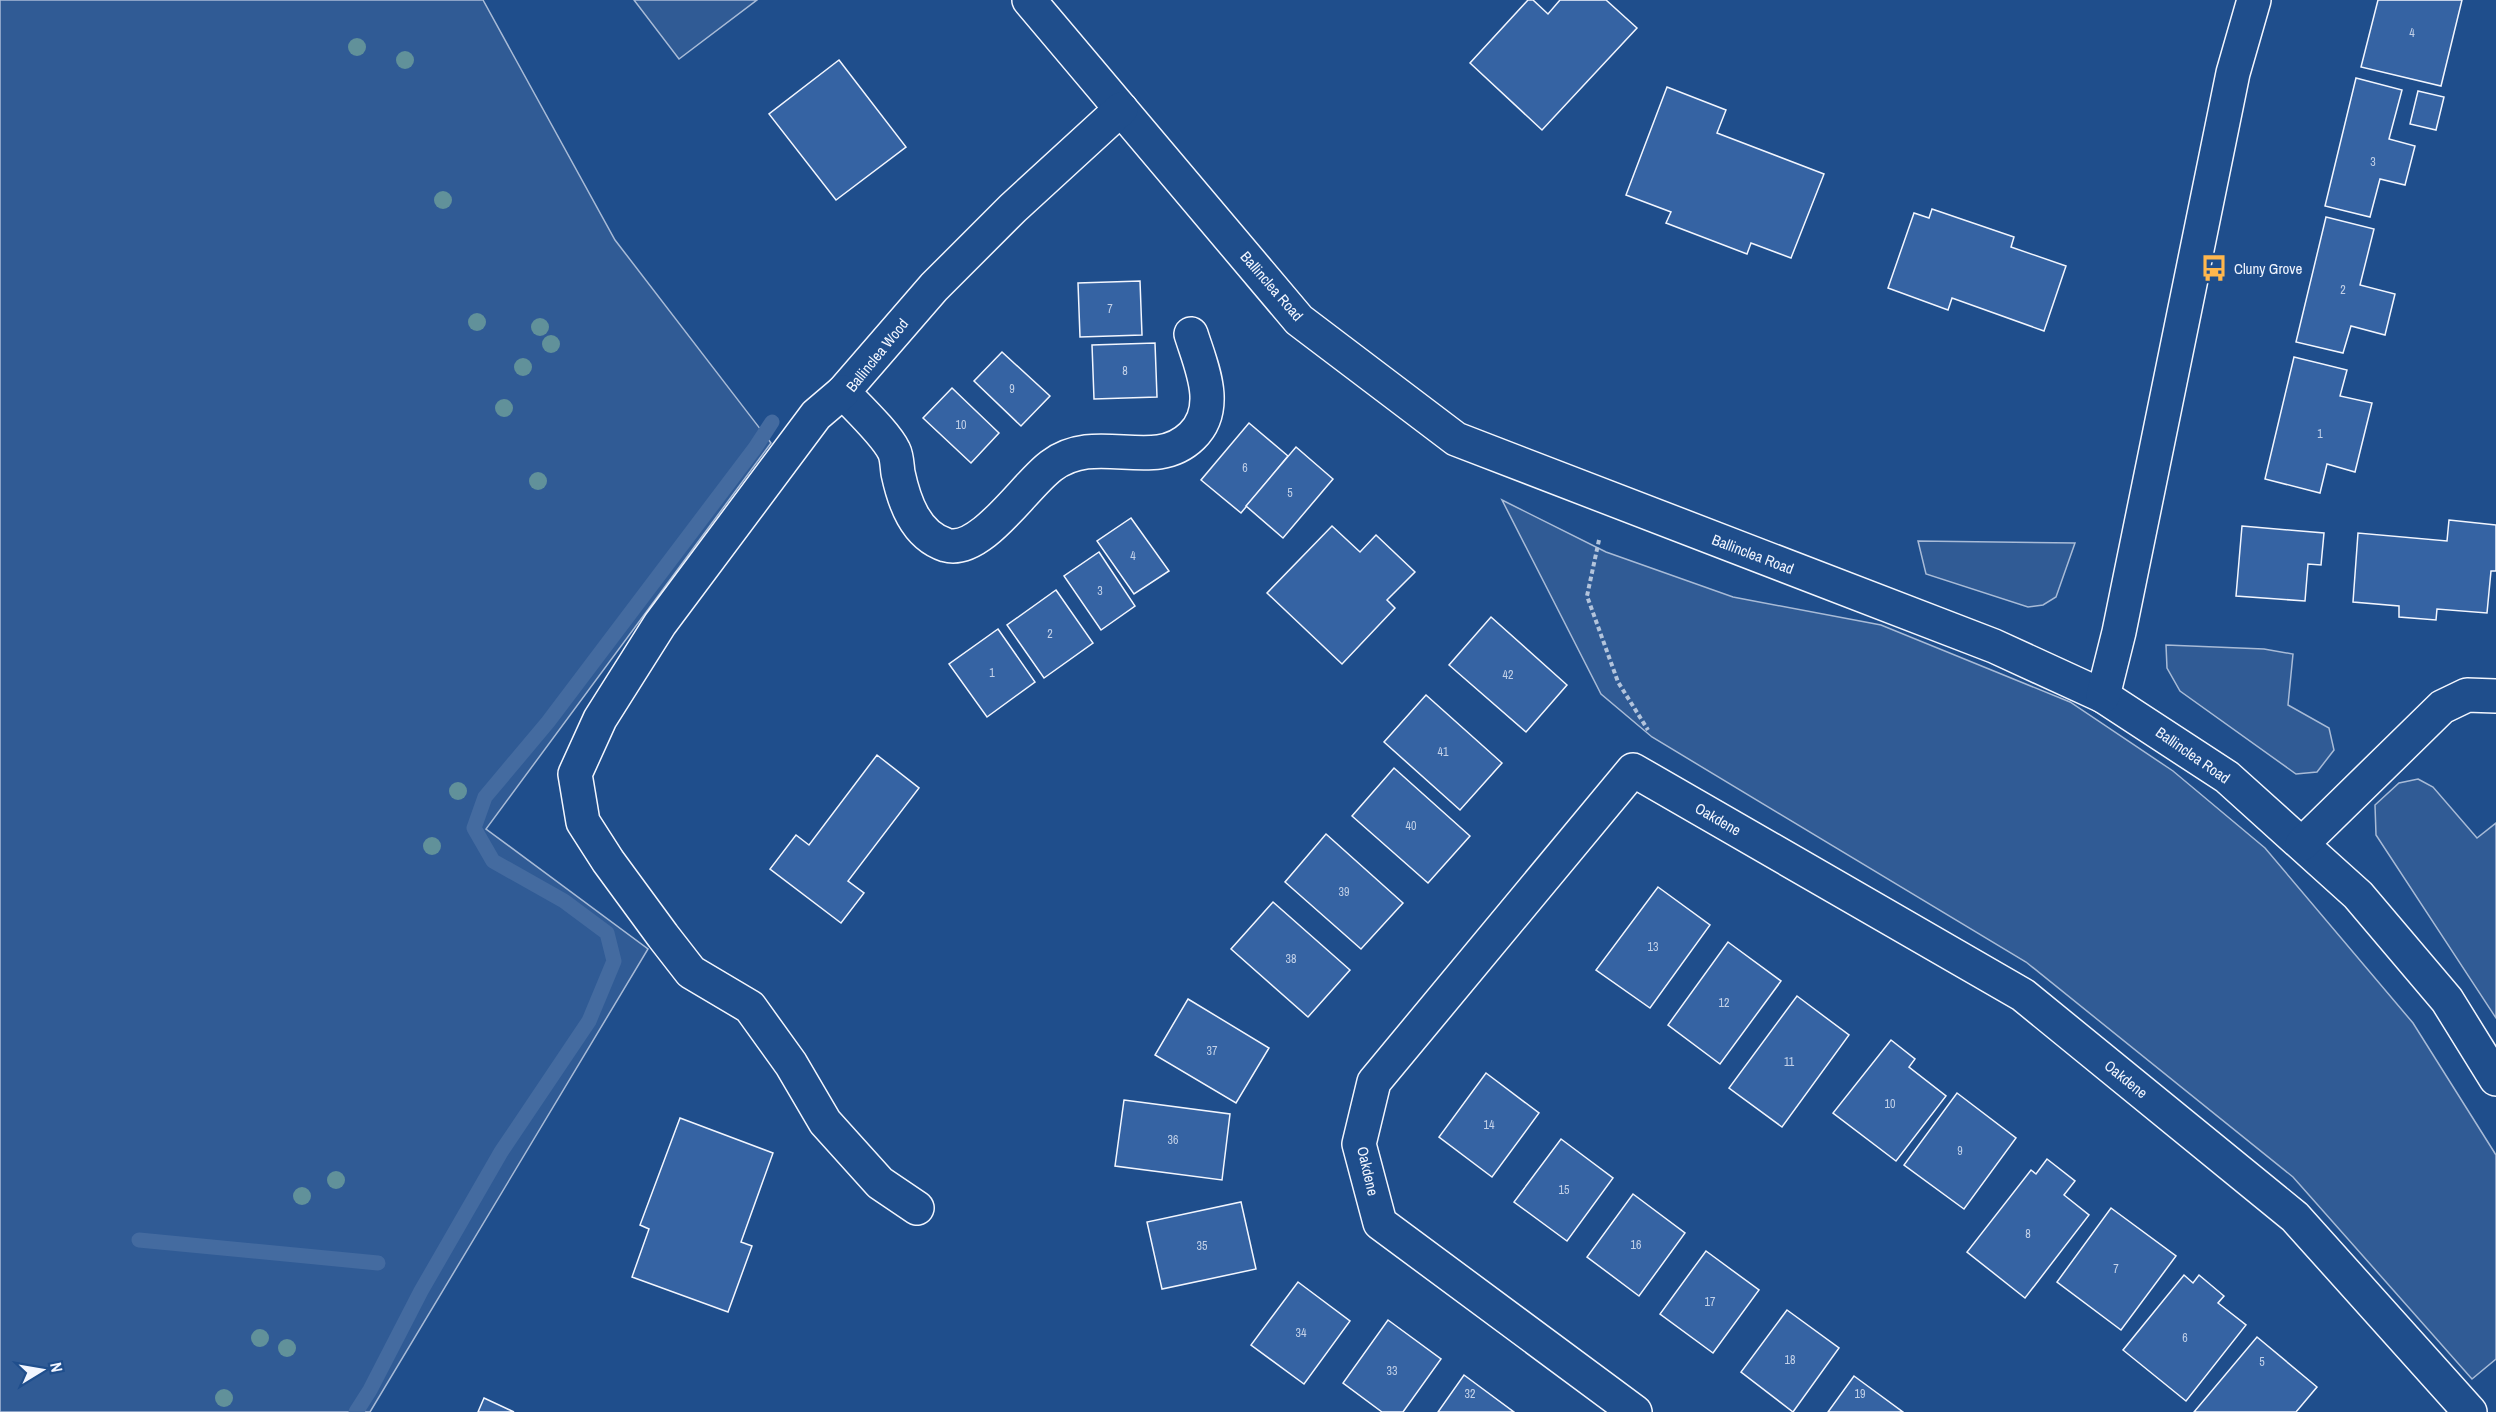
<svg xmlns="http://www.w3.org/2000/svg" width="2496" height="1412" font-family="'Archivo Narrow',sans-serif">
<rect width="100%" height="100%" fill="#1f4e8c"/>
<g fill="#305b95" stroke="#a8bbd7" stroke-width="1.5">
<polygon points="0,0 483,0 615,240 771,443 486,829 648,949 370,1412 0,1412"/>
<polygon points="634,0 757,0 679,59"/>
<polygon points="1502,500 1606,552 1733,597 1881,625 2070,702 2173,771 2265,848 2413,1023 2496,1155 2496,1359 2472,1379 2293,1177 2026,962 1652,737 1601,694"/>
<polygon points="1918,541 2075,543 2056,597 2043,605 2028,607 1926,574"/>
<polygon points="2166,645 2264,649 2293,654 2288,705 2329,728 2334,750 2317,772 2296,774 2180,691 2167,668"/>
<polygon points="2418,779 2433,787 2477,838 2496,823 2496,1018 2376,835 2375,805 2399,783"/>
</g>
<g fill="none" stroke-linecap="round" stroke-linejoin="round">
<g stroke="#446ba0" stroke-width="15">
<polyline points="139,1240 378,1263"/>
<polyline points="356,1412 370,1390 421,1291 501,1152 589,1021 614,961 607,933 564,901 493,861 474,828 485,797 548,722 755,448 772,422"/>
</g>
</g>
<g fill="#3563a3" stroke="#f2f6ff" stroke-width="1.5">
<polygon points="1528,0 1533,0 1548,14 1560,0 1606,0 1637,28 1542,130 1470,63"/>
<polygon points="2378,0 2462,0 2441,86 2361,67"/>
<polygon points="839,60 906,147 836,200 769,114"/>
<polygon points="2356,78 2402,90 2389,139 2415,146 2405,185 2380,179 2370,217 2325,206"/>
<polygon points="1667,87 1726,110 1717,133 1824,174 1791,258 1751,243 1747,254 1666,223 1671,212 1626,195"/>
<polygon points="2418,91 2444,97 2436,130 2410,124"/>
<polygon points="1932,209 2014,237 2011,247 2066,266 2044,331 1952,298 1948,310 1888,288 1914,213 1929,218"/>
<polygon points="2326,217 2374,229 2360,285 2395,294 2385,335 2351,326 2343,353 2296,342"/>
<polygon points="1140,281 1142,335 1080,337 1078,283"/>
<polygon points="1155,343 1157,397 1094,399 1092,345"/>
<polygon points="1002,352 1050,396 1021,426 974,381"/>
<polygon points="2294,357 2347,370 2340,396 2372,403 2355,472 2327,464 2320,493 2265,479"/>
<polygon points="952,388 999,433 971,463 923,418"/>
<polygon points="1249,423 1288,456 1241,513 1201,480"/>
<polygon points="1296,447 1333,479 1283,538 1246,506"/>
<polygon points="1131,518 1169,571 1134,594 1097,541"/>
<polygon points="2449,520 2496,525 2496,571 2491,571 2487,613 2437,609 2436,620 2399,617 2399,606 2353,602 2358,533 2447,541"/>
<polygon points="1332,526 1360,552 1376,535 1415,572 1387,600 1395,608 1342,664 1267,593"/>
<polygon points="2242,526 2324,533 2321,565 2308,564 2305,601 2236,596"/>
<polygon points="1099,552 1135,606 1101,630 1064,576"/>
<polygon points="1056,590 1093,643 1044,678 1007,625"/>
<polygon points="1491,617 1567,685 1526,732 1449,665"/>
<polygon points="998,629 1035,682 987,717 949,664"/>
<polygon points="1426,695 1502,763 1460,810 1384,742"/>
<polygon points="877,755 919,788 848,881 864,893 841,923 770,869 796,835 809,845"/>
<polygon points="1394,768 1470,836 1428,883 1352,816"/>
<polygon points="1326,834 1403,903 1361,949 1285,882"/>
<polygon points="1658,887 1710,925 1650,1008 1596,970"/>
<polygon points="1273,902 1350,970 1308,1017 1231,949"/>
<polygon points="1728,942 1781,981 1720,1064 1668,1025"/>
<polygon points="1797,996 1849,1035 1782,1127 1729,1088"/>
<polygon points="1188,999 1269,1048 1236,1103 1155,1055"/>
<polygon points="1891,1040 1915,1059 1909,1067 1946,1096 1896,1161 1833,1113"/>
<polygon points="1486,1073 1539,1113 1492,1177 1439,1137"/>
<polygon points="1957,1093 2016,1138 1964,1209 1904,1165"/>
<polygon points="1124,1100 1230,1114 1222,1180 1115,1166"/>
<polygon points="680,1118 773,1153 741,1242 752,1246 728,1312 632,1277 649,1229 640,1225"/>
<polygon points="1561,1139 1613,1178 1567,1241 1514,1202"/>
<polygon points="2047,1159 2075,1181 2064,1195 2089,1215 2025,1298 1967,1252 2031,1170 2036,1174"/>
<polygon points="1633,1194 1685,1233 1639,1296 1587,1257"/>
<polygon points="1241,1202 1256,1269 1162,1289 1147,1222"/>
<polygon points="2111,1208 2176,1256 2121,1330 2057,1282"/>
<polygon points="1706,1251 1759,1290 1713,1353 1660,1314"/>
<polygon points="2184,1275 2193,1283 2199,1275 2224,1296 2218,1303 2246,1325 2186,1401 2123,1350"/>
<polygon points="1298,1282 1350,1321 1304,1384 1251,1345"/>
<polygon points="1787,1310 1839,1348 1793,1412 1741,1372"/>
<polygon points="1388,1320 1441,1359 1403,1412 1382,1412 1343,1383"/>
<polygon points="2257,1337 2317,1387 2296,1412 2194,1412"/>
<polygon points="1464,1375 1514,1412 1438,1412"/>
<polygon points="1854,1376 1903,1412 1828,1412"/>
<polygon points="484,1398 514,1412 478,1412"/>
</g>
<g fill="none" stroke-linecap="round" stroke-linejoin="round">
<defs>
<g id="minor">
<polyline points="1029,0 1299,320 1456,439 1994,646 2103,696 2227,777 2358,895 2447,1000 2496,1079"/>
<path d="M1121,109l-108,99 -79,79 -91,105c13,14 43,42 51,59 3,6 3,15 4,22 6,28 17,62 48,72 35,10 79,-60 105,-79 46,-35 102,8 141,-30 29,-28 9,-70 -1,-102"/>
<polyline points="843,392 816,415 660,624 600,719 575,774 583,822 608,861 663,936 691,972 750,1007 791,1064 825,1122 880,1183 917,1208"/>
<polyline points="2103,696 2119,632 2233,73 2254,0"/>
<polyline points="2302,844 2442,707 2467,695 2496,696"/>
<polyline points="1635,1412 1380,1223 1359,1144 1374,1082 1633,770 2023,995 2295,1217 2470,1412"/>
</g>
</defs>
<use href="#minor" stroke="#f2f6ff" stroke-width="36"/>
<polyline stroke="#b3c4dc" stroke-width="4" stroke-dasharray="4.5 3" stroke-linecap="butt" points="1599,540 1587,596 1618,682 1648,730"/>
<use href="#minor" stroke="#1f4e8c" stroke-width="33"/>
</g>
<g fill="#61919a">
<circle cx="357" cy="47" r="9"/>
<circle cx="405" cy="60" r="9"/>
<circle cx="443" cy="200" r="9"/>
<circle cx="477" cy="322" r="9"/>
<circle cx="540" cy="327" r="9"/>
<circle cx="551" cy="344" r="9"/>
<circle cx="523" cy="367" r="9"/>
<circle cx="504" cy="408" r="9"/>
<circle cx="538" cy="481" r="9"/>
<circle cx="458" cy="791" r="9"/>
<circle cx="432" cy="846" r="9"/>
<circle cx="336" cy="1180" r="9"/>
<circle cx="302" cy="1196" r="9"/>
<circle cx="260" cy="1338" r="9"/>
<circle cx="287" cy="1348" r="9"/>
<circle cx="224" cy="1398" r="9"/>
</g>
<defs>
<symbol id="bus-bare" viewBox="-9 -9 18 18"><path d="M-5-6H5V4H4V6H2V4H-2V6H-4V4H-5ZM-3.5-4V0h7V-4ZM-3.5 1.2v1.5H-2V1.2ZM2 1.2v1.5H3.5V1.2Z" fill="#ffb74d" stroke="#1f4e8c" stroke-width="2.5" paint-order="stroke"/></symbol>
</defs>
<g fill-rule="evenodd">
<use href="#bus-bare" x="2195" y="249" width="38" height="38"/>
</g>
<g text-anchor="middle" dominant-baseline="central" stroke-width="4.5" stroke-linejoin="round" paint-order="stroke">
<g font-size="12" fill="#c3d1e8">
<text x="2412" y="33">4</text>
<text x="2373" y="162">3</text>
<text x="2343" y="290">2</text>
<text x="1110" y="309">7</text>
<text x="1125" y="371">8</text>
<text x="1012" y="389">9</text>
<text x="961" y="425">10</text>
<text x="2320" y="434">1</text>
<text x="1245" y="468">6</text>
<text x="1290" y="493">5</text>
<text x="1133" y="556">4</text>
<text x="1100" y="591">3</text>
<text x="1050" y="634">2</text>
<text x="992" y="673">1</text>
<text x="1508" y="675">42</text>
<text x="1443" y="752">41</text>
<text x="1411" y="826">40</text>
<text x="1344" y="892">39</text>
<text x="1653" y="947">13</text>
<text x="1291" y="959">38</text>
<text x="1724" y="1003">12</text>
<text x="1212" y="1051">37</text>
<text x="1789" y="1062">11</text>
<text x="1890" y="1104">10</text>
<text x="1489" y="1125">14</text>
<text x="1173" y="1140">36</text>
<text x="1960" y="1151">9</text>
<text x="1564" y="1190">15</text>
<text x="2028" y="1234">8</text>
<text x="1636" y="1245">16</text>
<text x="1202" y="1246">35</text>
<text x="2116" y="1269">7</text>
<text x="1710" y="1302">17</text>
<text x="1301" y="1333">34</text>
<text x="2185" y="1338">6</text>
<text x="1790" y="1360">18</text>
<text x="2262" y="1362">5</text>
<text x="1392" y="1371">33</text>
<text x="1470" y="1394">32</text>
<text x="1860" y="1394">19</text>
</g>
<g font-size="15" fill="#f2f6ff" stroke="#1f4e8c" text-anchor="start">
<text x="2234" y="268">Cluny Grove</text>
</g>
<g font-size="15" fill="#f2f6ff" stroke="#1f4e8c">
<text transform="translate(1272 286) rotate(49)">Ballinclea Road</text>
<text transform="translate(877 355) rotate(-51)">Ballinclea Wood</text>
<text transform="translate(1753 554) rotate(21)">Ballinclea Road</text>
<text transform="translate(2193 755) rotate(35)">Ballinclea Road</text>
<text transform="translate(1718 819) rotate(30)">Oakdene</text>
<text transform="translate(2126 1079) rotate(39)">Oakdene</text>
<text transform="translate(1368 1171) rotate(77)">Oakdene</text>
</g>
</g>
<g transform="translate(42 1370) rotate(79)" stroke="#1f4e8c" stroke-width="4.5" paint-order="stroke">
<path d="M0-4.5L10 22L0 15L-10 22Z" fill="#f2f6ff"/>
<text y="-9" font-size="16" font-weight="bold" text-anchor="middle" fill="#f2f6ff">N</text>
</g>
</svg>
